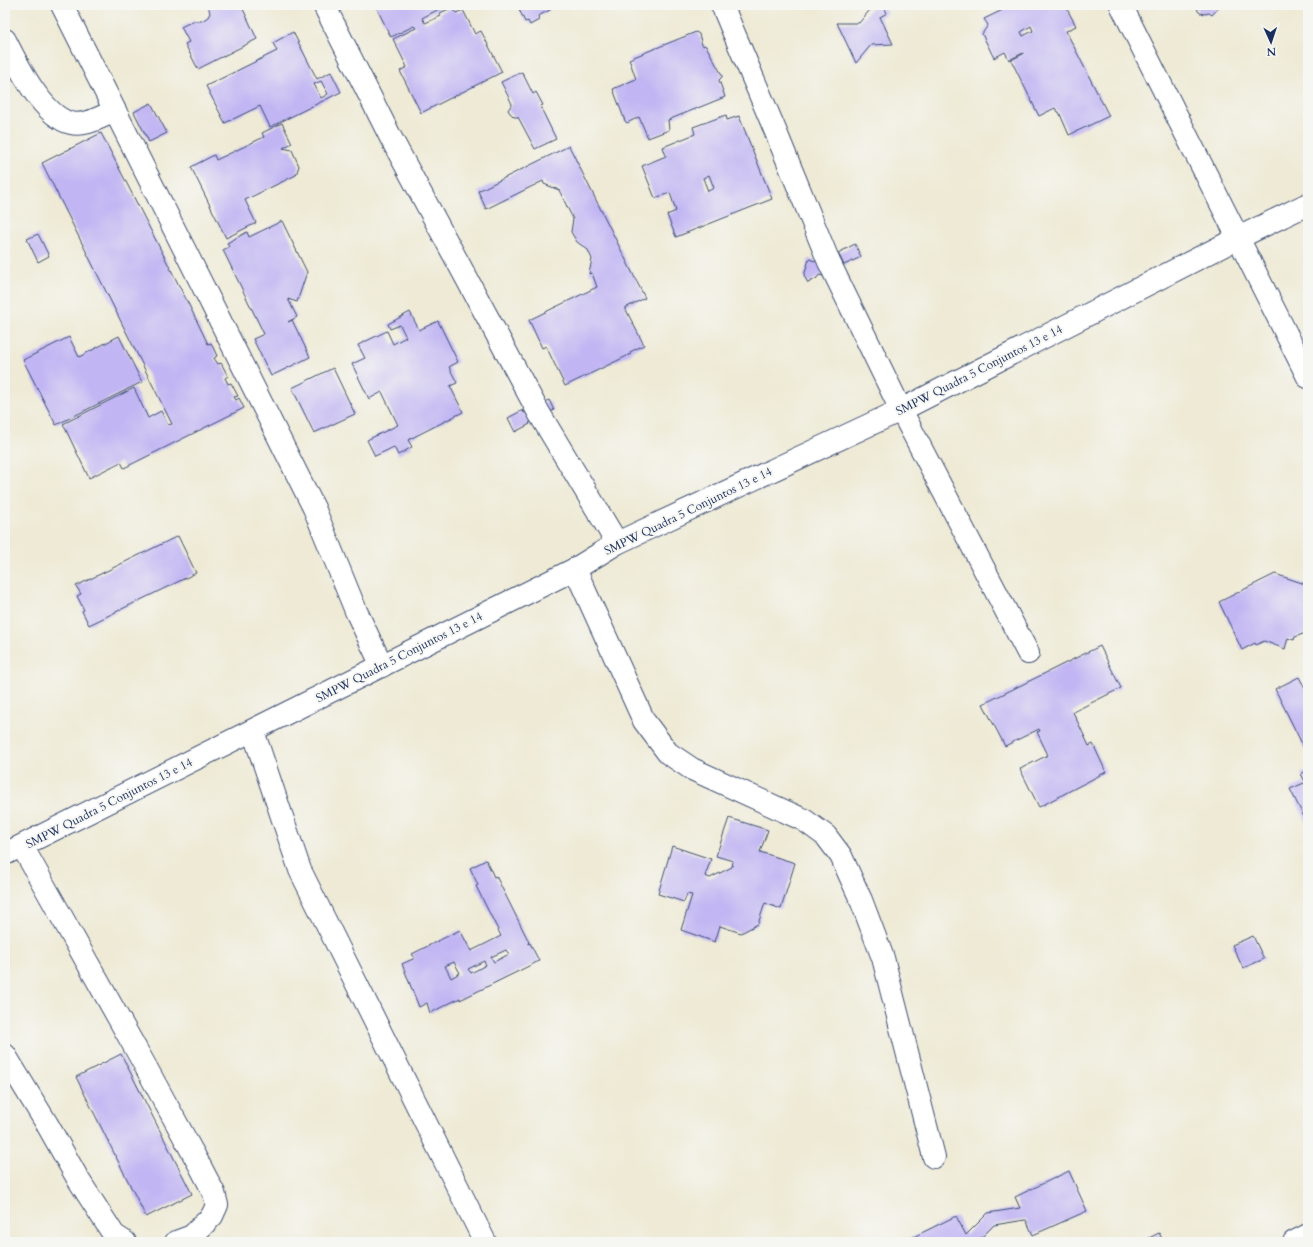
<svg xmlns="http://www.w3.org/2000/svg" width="1313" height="1247" font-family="Cardo,serif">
<rect width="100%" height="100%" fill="#f6f6f2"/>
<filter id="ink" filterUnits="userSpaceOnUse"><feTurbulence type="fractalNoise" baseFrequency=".025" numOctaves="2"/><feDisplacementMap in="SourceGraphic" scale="8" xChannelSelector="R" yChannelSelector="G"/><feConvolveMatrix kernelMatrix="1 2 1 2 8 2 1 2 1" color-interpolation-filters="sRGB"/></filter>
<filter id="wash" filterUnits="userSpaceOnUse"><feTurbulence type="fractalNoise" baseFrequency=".012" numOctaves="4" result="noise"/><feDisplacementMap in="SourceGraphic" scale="16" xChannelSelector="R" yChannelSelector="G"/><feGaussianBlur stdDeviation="0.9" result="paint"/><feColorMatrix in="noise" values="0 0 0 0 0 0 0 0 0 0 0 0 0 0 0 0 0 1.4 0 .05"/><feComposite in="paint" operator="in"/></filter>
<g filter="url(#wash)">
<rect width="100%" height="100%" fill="#eeead5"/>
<g id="blocks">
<g fill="#c1b6f3" fill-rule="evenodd">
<polygon points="208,5 245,5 243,9 257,39 198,69 185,44 189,42 181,27 193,21 202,21 208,17 210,13"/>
<polygon points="375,5 440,5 441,8 422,18 425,23 441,16 440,13 453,7 456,13 463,10 475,34 481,31 502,72 421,113 400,71 407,67 393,39 416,28 414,26 391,37"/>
<polygon points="517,5 548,5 550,10 538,16 539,20 530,25 528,21 525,22"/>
<polygon points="874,5 875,7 883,5 887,13 880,17 893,44 871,45 856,63 837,23 859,23"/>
<path d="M1013,5h52l11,21 -10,5 43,85 -40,19 -10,-23h-1l-3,-4 -16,8 -28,-56 12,-6v-1l-14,7 -4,-8 -11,6 -12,-24 6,-9 -4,-6zM1031,26l2,5 -10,5 -2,-4z"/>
<polygon points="1197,5 1221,5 1212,15 1209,13 1205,14 1200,13 1198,11"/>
<path d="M293,32l24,47 14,-7 10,20 -71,35 -10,-21 -35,17 -19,-37 71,-35 -4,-8zM321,81l7,13 -7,4 -7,-14z"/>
<polygon points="696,32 699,34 702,45 706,46 722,75 722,77 719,80 725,97 668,120 669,130 648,138 639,117 627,123 625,121 613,89 636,79 629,59"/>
<polygon points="522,72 533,94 536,92 543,105 540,106 556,139 535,149 518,117 514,117 510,113 508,110 512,104 501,82"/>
<polygon points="151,103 167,133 149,142 134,112"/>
<path d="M726,115l1,5 12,-4 33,83 -96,38 -9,-22 9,-4 -6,-18 -15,5 -13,-32 24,-10 -3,-9 32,-13 -2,-7zM709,175l5,13 -6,3 -5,-13z"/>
<polygon points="282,123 292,143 283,148 292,150 299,166 296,175 245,200 256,223 226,238 191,167 214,155 216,160 264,137 262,133"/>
<polygon points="101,133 189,305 208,344 211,343 217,356 214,358 218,364 221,363 228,376 225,378 228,384 231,383 238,396 234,397 236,400 239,398 244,408 124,468 121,462 89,478 63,424 134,388 148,418 161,411 168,425 172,424 42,163"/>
<polygon points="569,146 645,298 625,308 644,345 630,352 631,354 565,386 546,346 542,348 529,320 597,287 592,273 589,274 592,259 588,250 577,242 571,232 573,219 559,190 544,184 543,181 486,209 478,191"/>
<polygon points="282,221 307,272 297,302 288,299 297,317 288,322 292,320 310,357 271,376 253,339 264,334 223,250 229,247 227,243 247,232 249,237"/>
<polygon points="38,234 49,256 38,262 27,239"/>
<polygon points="855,244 861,257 844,265 838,253"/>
<polygon points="809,259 818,262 825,275 823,276 819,275 817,278 808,283 804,276"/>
<polygon points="410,312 419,330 438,321 458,362 449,367 457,383 450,386 463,412 408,440 412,447 398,455 394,447 375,456 367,440 398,425 382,392 369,399 352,364 365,358 358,345 387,331 393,344 406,337 400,325 390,329 388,324"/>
<polygon points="119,336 142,382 56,425 23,360 69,337 79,357"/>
<polygon points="333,368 355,414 314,433 292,388"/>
<polygon points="549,400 554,410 529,423 530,424 515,432 508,418 523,410 524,413"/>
<polygon points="178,536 196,573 89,625 82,611 84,610 77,596 81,594 76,586"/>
<polygon points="1275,574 1308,585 1308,632 1295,637 1294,640 1288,638 1285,649 1264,641 1256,645 1255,643 1242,650 1219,602"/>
<polygon points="1100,646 1121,688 1073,712 1089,746 1093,744 1106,772 1039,807 1020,769 1048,755 1037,732 1040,731 1039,729 1005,746 983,704"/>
<polygon points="1299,677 1308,694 1308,756 1275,689"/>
<polygon points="1308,770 1308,787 1301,774"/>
<polygon points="1304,783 1308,791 1308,825 1290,789"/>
<polygon points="729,818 768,830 760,852 795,863 781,909 765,903 758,924 741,933 720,926 715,942 681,930 692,895 687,894 684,902 658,894 672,846 711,859 705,876 710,878 732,867 733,861 716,856"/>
<path d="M486,860l8,17 2,-1 33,66 -1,1v1l2,-1 9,18 -79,39v-2l-30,15 -3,-10 -8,4 -17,-43 13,-6 -3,-4 48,-24 11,21 30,-15 -25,-50 2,-1 -8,-17zM506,950l3,4 -15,8 -3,-5zM484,961l2,4 -15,8 -3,-4zM454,962l6,11 -9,5 -6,-12z"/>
<polygon points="1253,936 1264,959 1243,968 1232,945"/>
<polygon points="121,1054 192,1194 146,1217 76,1077"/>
<polygon points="1069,1171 1087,1211 1033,1235 1026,1220 1025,1220 994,1225 977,1242 903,1242 956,1216 966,1235 988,1213 1020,1208 1015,1197"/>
<polygon points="1159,1233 1164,1242 1141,1242"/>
</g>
</g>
</g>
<g filter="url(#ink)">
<use href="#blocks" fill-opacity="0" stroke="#3b4b70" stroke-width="1"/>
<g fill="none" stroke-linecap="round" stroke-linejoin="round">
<defs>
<g id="minor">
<polyline points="62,5 314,508 356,611 382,666"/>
<polyline points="324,5 391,138 539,413 617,543"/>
<polyline points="722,5 775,130 829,262 901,410 1028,653"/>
<polyline points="1121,5 1308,377"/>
<path d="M5,40c12,24 38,77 66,83 14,4 31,-7 44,-12"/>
<polyline points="575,569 644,721 668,753 692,769 804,820 826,836 841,856 861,900 883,958 934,1157"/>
<polyline points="253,731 300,870 485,1242"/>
<polyline points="22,846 142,1060 200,1166 214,1193 217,1205 212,1216 192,1236 176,1242"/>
<polyline points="5,854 575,569 617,543 901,410 1238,238 1308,204"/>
<polyline points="5,1055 47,1124 78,1179 114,1235 125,1242"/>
<polyline points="1294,1242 1308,1235"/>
</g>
</defs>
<use href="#minor" stroke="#3b4b70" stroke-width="24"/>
<use href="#minor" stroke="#fff" stroke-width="22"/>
</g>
</g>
<g text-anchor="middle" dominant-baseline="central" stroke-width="4" stroke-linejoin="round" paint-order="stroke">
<g font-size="12" fill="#1b2f5e" stroke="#f6f6f2">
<text transform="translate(979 370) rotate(-27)">SMPW Quadra 5 Conjuntos 13 e 14</text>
<text transform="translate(688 511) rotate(-26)">SMPW Quadra 5 Conjuntos 13 e 14</text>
<text transform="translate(399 657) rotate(-27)">SMPW Quadra 5 Conjuntos 13 e 14</text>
<text transform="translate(109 803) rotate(-27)">SMPW Quadra 5 Conjuntos 13 e 14</text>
</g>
</g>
<rect width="1313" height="1247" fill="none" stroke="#f6f6f2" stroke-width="20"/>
<g transform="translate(1271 42) rotate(177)" stroke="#f6f6f2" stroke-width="3" paint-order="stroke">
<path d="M0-3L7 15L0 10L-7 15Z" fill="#1b2f5e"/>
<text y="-6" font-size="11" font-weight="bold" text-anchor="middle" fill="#1b2f5e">N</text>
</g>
</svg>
